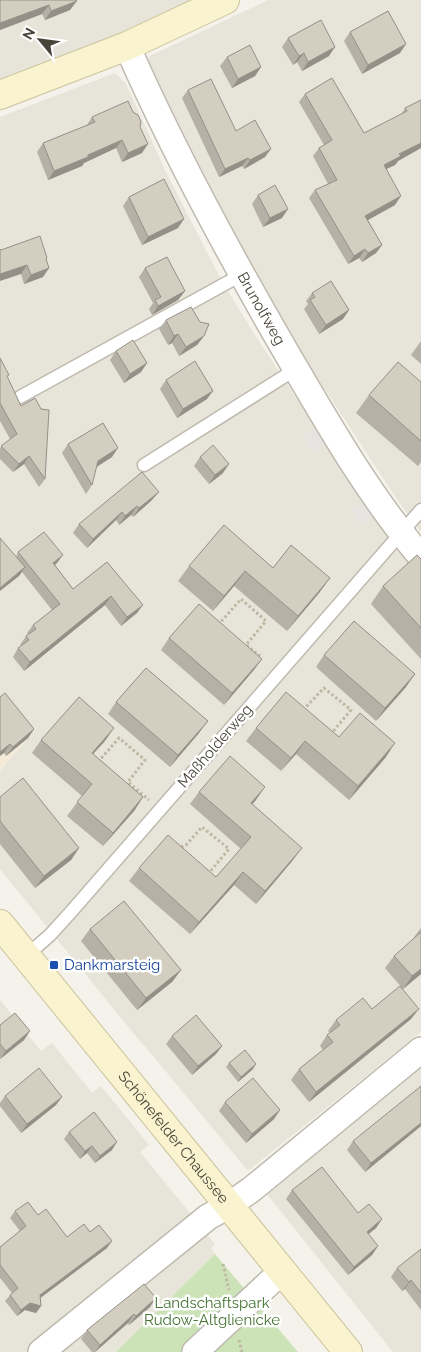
<svg xmlns="http://www.w3.org/2000/svg" width="421" height="1352" font-family="Raleway,sans-serif">
<rect width="100%" height="100%" fill="#f4f2eb"/>
<g fill="#e7e4d9">
<polygon points="0,0 195,0 109,39 0,82"/>
<polygon points="268,0 421,0 421,532 400,504 277,316 215,203 146,58"/>
<polygon points="115,73 126,84 166,172 197,233 222,281 251,329 382,529 395,547 421,576 421,1032 248,1171 144,1045 143,1045 0,869 0,771 29,737 0,702 0,117"/>
<polygon points="0,1000 41,1051 52,1043 92,1093 101,1086 149,1145 140,1152 194,1218 26,1352 0,1352"/>
<polygon points="421,1069 421,1352 393,1352 267,1194"/>
<polygon points="202,1229 215,1244 211,1248 215,1254 116,1352 50,1352"/>
</g>
<polygon fill="#f3ead8" points="0,702 29,737 0,771"/>
<polygon fill="#cce3b8" points="215,1254 298,1352 116,1352"/>
<g fill="#e6e4e1">
<polygon points="316,427 326,443 313,452 303,436"/>
<polygon points="364,501 374,516 360,525 351,510"/>
</g>
<g fill="none" stroke-linecap="round" stroke-linejoin="round">
<defs>
<g id="lane">
<polyline points="20,397 241,275"/>
<polyline points="144,465 296,369"/>
<polyline points="26,956 50,935 70,913 421,510"/>
</g>
<g id="street">
<path id="s1" d="M127,46c46,105 101,206 159,306 41,70 82,142 135,205"/>
<polyline points="41,1352 208,1217 228,1206 252,1189 421,1050"/>
<polyline points="195,1352 282,1271"/>
</g>
<g id="secondary">
<polyline points="0,95 127,46 225,0"/>
<path id="s2" d="M0,924l348,428"/>
</g>
</defs>
<use href="#lane" stroke="#bebaae" stroke-width="15"/>
<use href="#street" stroke="#bebaae" stroke-width="28"/>
<use href="#secondary" stroke="#cbc49d" stroke-width="30"/>
<g stroke="#bfb7a1" stroke-width="3" stroke-dasharray="2.5 2.5" stroke-linecap="butt">
<polyline points="218,625 241,599 266,621 246,645 260,656"/>
<polyline points="303,710 324,688 351,710 330,735"/>
<polyline points="98,762 119,738 145,760 128,782 149,800"/>
<polyline points="181,847 186,845 202,827 229,849 208,874"/>
<polyline points="223,1264 229,1290"/>
<polyline points="239,1340 242,1352"/>
</g>
<use href="#lane" stroke="#fff" stroke-width="12"/>
<use href="#street" stroke="#fff" stroke-width="25"/>
<use href="#secondary" stroke="#f9f3cf" stroke-width="28"/>
</g>
<g fill="#b6b1a6">
<polygon points="0,0 76,0 70,10 45,20 42,14 0,30"/>
<polygon points="350,32 400,53 362,74 344,41"/>
<polygon points="288,38 329,56 302,71 297,62 293,65 282,47"/>
<polygon points="227,57 261,67 255,76 232,88 220,66"/>
<polygon points="188,90 236,131 265,157 244,169 242,166 219,177 182,98"/>
<polygon points="305,94 364,133 401,115 405,108 421,100 421,148 398,161 395,165 386,169 395,205 368,220 382,245 376,253 362,262 359,258 348,264 309,198 315,190 328,184 313,156 319,148 324,145 299,102"/>
<polygon points="92,117 140,127 142,153 122,162 116,148 84,163 82,166 48,180 37,152 43,143 87,125"/>
<polygon points="258,195 282,218 263,227 252,204"/>
<polygon points="129,197 178,228 142,245 123,206"/>
<polygon points="0,249 47,258 46,260 49,268 43,277 24,284 21,274"/>
<polygon points="145,268 185,291 178,300 152,315 149,309 153,303 139,277"/>
<polygon points="312,293 349,310 343,319 319,334 304,309 308,304 306,301"/>
<polygon points="166,320 200,322 204,336 197,345 179,356 172,343 168,345 159,329"/>
<polygon points="421,341 421,364 411,355"/>
<polygon points="116,351 147,363 141,372 124,383 110,360"/>
<polygon points="0,358 45,479 39,487 24,464 13,472 0,459 0,448 10,439 0,421"/>
<polygon points="166,380 207,399 177,418 160,389"/>
<polygon points="421,382 421,462 418,466 356,413 369,395"/>
<polygon points="68,444 112,457 96,467 92,485 86,494 62,453"/>
<polygon points="200,457 223,473 209,484 194,466"/>
<polygon points="152,500 133,517 131,515 119,525 116,520 87,548 73,533 79,524"/>
<polygon points="18,552 57,563 55,565 73,589 107,562 137,613 121,626 105,605 24,671 13,657 18,648 22,646 20,645 26,636 29,635 27,633 33,625 52,610 22,572 19,576 16,557"/>
<polygon points="421,559 421,659 371,604 383,586"/>
<polygon points="189,566 273,568 330,578 319,593 287,631 234,586 213,611 178,581"/>
<polygon points="169,638 262,659 253,671 224,705 161,650"/>
<polygon points="324,655 406,687 376,721 316,667"/>
<polygon points="0,697 34,729 28,738 6,756 4,753"/>
<polygon points="116,702 199,733 170,767 108,714"/>
<polygon points="256,728 339,737 386,757 349,800 296,754 281,771 246,741"/>
<polygon points="41,740 105,741 93,754 143,797 134,811 103,846 67,816 82,796 32,753"/>
<polygon points="199,792 256,800 252,804 293,860 256,904 234,885 190,934 129,881 139,868 216,877 241,849 190,804"/>
<polygon points="0,797 79,848 71,860 35,888 0,844"/>
<polygon points="421,928 421,974 403,989 385,968 394,956 415,938 414,937"/>
<polygon points="90,929 181,970 172,982 137,1010 81,941"/>
<polygon points="372,1009 411,1019 309,1102 291,1080 299,1069 323,1050 320,1046 327,1035 330,1033 328,1031 336,1020"/>
<polygon points="0,1025 30,1031 24,1040 0,1059"/>
<polygon points="172,1036 222,1046 216,1054 192,1075 166,1044"/>
<polygon points="229,1063 253,1069 238,1082 226,1067"/>
<polygon points="5,1096 56,1105 21,1133 0,1106 0,1103"/>
<polygon points="225,1102 280,1110 274,1119 246,1143 219,1111"/>
<polygon points="421,1126 365,1172 347,1150 353,1141"/>
<polygon points="69,1132 112,1150 95,1163 87,1153 80,1159 64,1139"/>
<polygon points="292,1190 358,1213 382,1219 376,1228 368,1234 378,1246 372,1255 348,1275 286,1199"/>
<polygon points="15,1211 38,1215 67,1237 90,1232 107,1248 40,1298 41,1306 36,1313 25,1310 17,1316 5,1301 12,1293 0,1278 0,1247 20,1231 10,1218"/>
<polygon points="421,1249 421,1310 405,1289 402,1291 391,1277 397,1268"/>
<polygon points="150,1307 129,1325 128,1323 95,1352 92,1352 81,1339 87,1330"/>
</g>
<g fill="#949087">
<polygon points="77,1 70,10 45,20 51,11"/>
<polygon points="49,5 42,14 0,30 0,23"/>
<polygon points="406,44 400,53 362,74 368,65"/>
<polygon points="335,47 329,56 302,71 308,62"/>
<polygon points="304,53 297,62 293,65 299,56"/>
<polygon points="261,67 255,76 232,88 238,79"/>
<polygon points="122,140 116,148 84,163 82,166 48,180 54,171"/>
<polygon points="421,143 421,148 398,161 395,165 378,173 384,165 399,154"/>
<polygon points="148,144 142,153 122,162 128,153"/>
<polygon points="271,149 265,157 244,169 250,160"/>
<polygon points="248,158 242,166 219,177 225,169"/>
<polygon points="401,196 395,205 359,225 365,216"/>
<polygon points="288,209 282,218 263,227 270,218"/>
<polygon points="184,219 178,228 142,245 148,237"/>
<polygon points="382,245 376,253 362,262 368,253"/>
<polygon points="365,249 359,258 348,264 354,256"/>
<polygon points="27,265 21,274 0,281 0,274"/>
<polygon points="49,268 43,277 24,284 31,275"/>
<polygon points="185,291 178,300 152,315 158,306"/>
<polygon points="349,310 343,319 319,334 326,325"/>
<polygon points="178,334 172,343 168,345 174,336"/>
<polygon points="204,336 197,345 179,356 186,347"/>
<polygon points="147,363 141,372 124,383 130,374"/>
<polygon points="213,391 207,399 177,418 183,409"/>
<polygon points="118,448 112,457 92,470 98,461"/>
<polygon points="29,456 24,464 13,472 19,464"/>
<polygon points="229,464 223,473 209,484 215,475"/>
<polygon points="159,492 152,500 133,517 139,508"/>
<polygon points="137,506 131,515 119,525 125,516"/>
<polygon points="122,512 116,520 87,548 93,539"/>
<polygon points="63,555 57,563 47,571 53,563"/>
<polygon points="25,567 19,576 0,591 0,588"/>
<polygon points="245,571 234,586 213,611 224,596"/>
<polygon points="330,578 319,593 287,631 298,616"/>
<polygon points="111,596 105,605 24,671 30,662"/>
<polygon points="143,605 137,613 121,626 127,617"/>
<polygon points="262,659 253,671 224,705 232,693"/>
<polygon points="415,674 406,687 376,721 385,708"/>
<polygon points="208,721 199,733 170,767 178,755"/>
<polygon points="114,728 105,741 82,766 92,753"/>
<polygon points="34,729 28,738 6,756 13,747"/>
<polygon points="305,741 296,754 281,771 291,758"/>
<polygon points="395,743 386,757 349,800 358,786"/>
<polygon points="10,744 4,753 0,756 0,752"/>
<polygon points="265,787 256,800 242,816 251,803"/>
<polygon points="143,797 134,811 103,846 113,833"/>
<polygon points="79,848 71,860 35,888 44,876"/>
<polygon points="302,848 293,860 256,904 265,891"/>
<polygon points="243,872 234,885 190,934 199,922"/>
<polygon points="421,969 421,974 403,989 412,976"/>
<polygon points="181,970 172,982 137,1010 146,998"/>
<polygon points="419,1009 411,1019 309,1102 316,1092"/>
<polygon points="30,1031 24,1040 0,1059 6,1051"/>
<polygon points="222,1046 216,1054 192,1075 198,1066"/>
<polygon points="256,1064 253,1069 238,1082 241,1077"/>
<polygon points="62,1097 56,1105 21,1133 27,1124"/>
<polygon points="280,1110 274,1119 246,1143 252,1134"/>
<polygon points="421,1123 421,1126 365,1172 371,1163"/>
<polygon points="117,1142 112,1150 95,1163 100,1156"/>
<polygon points="92,1146 87,1153 80,1159 85,1151"/>
<polygon points="382,1219 376,1228 360,1241 367,1232"/>
<polygon points="112,1241 107,1248 35,1302 40,1295"/>
<polygon points="378,1246 372,1255 348,1275 354,1267"/>
<polygon points="411,1280 405,1289 402,1291 409,1282"/>
<polygon points="156,1298 150,1307 129,1325 136,1316"/>
<polygon points="30,1303 41,1306 36,1313 25,1310 17,1316 21,1310"/>
<polygon points="134,1314 128,1323 95,1352 100,1345"/>
</g>
<g fill="#d4cec1" stroke="#949087">
<polygon points="0,0 76,0 77,1 51,11 49,5 0,23"/>
<polygon points="388,11 406,44 368,65 350,32"/>
<polygon points="321,20 335,47 308,62 304,53 299,56 288,38"/>
<polygon points="250,45 261,67 238,79 227,57"/>
<polygon points="332,78 364,133 407,111 405,108 421,100 421,143 399,154 401,156 384,165 401,196 365,216 382,245 368,253 365,249 354,256 315,190 337,180 319,148 332,140 305,94"/>
<polygon points="211,79 236,131 255,120 271,149 250,160 248,158 225,169 188,90"/>
<polygon points="128,101 133,112 138,115 141,122 140,127 148,144 128,153 122,140 88,155 88,157 54,171 43,143 95,122 92,117"/>
<polygon points="164,179 184,219 148,237 129,197"/>
<polygon points="275,185 288,209 270,218 258,195"/>
<polygon points="40,236 47,258 46,259 49,268 31,275 27,265 0,274 0,249 1,250"/>
<polygon points="167,257 185,291 158,306 155,300 161,297 145,268"/>
<polygon points="331,281 349,310 326,325 310,300 315,297 312,293"/>
<polygon points="191,307 200,322 209,324 204,336 186,347 178,334 174,336 166,320"/>
<polygon points="133,340 147,363 130,374 116,351"/>
<polygon points="0,358 9,375 7,376 21,406 35,398 41,409 49,410 45,479 29,456 19,464 1,446 17,434 0,403"/>
<polygon points="195,361 213,391 183,409 166,380"/>
<polygon points="398,362 421,382 421,441 369,395"/>
<polygon points="103,423 118,448 98,461 92,485 68,444"/>
<polygon points="213,445 229,464 215,475 200,457"/>
<polygon points="142,472 159,492 139,508 137,506 125,516 122,512 93,539 79,524"/>
<polygon points="224,525 273,568 291,545 330,578 298,616 245,571 224,596 189,566"/>
<polygon points="44,532 63,555 53,563 73,589 107,562 143,605 127,617 111,596 30,662 18,648 29,640 26,636 36,629 33,625 60,604 18,552"/>
<polygon points="0,538 25,567 0,588"/>
<polygon points="417,555 421,559 421,628 383,586"/>
<polygon points="199,604 262,659 232,693 169,638"/>
<polygon points="354,621 415,674 385,708 324,655"/>
<polygon points="146,668 208,721 178,755 116,702"/>
<polygon points="286,692 339,737 360,713 395,743 358,786 305,741 291,758 256,728"/>
<polygon points="5,693 34,729 13,747 10,744 0,752 0,697"/>
<polygon points="79,697 114,728 92,753 143,797 113,833 77,802 92,784 41,740"/>
<polygon points="230,756 265,787 251,803 302,848 265,891 243,872 199,922 139,868 168,835 216,877 251,837 199,792"/>
<polygon points="23,778 79,848 44,876 0,821 0,797"/>
<polygon points="124,901 181,970 146,998 90,929"/>
<polygon points="421,932 421,969 412,976 394,956"/>
<polygon points="400,986 419,1009 316,1092 299,1069 333,1042 327,1035 340,1025 336,1020 363,998 372,1009"/>
<polygon points="15,1013 30,1031 6,1051 0,1044 0,1025"/>
<polygon points="196,1015 222,1046 198,1066 172,1036"/>
<polygon points="245,1050 256,1064 241,1077 229,1063"/>
<polygon points="39,1068 62,1097 27,1124 5,1096"/>
<polygon points="253,1078 280,1110 252,1134 225,1102"/>
<polygon points="421,1086 421,1123 371,1163 353,1141"/>
<polygon points="94,1112 117,1142 100,1156 92,1146 85,1151 69,1132"/>
<polygon points="322,1167 358,1213 369,1204 382,1219 367,1232 378,1246 354,1267 292,1190"/>
<polygon points="28,1202 38,1215 46,1209 67,1237 84,1224 90,1232 99,1225 112,1241 40,1295 41,1306 30,1303 21,1310 10,1295 18,1288 0,1265 0,1247 26,1226 15,1211"/>
<polygon points="421,1249 421,1293 411,1280 409,1282 397,1268"/>
<polygon points="144,1284 156,1298 136,1316 134,1314 100,1345 87,1330"/>
</g>
<rect fill="#1a4fb4" stroke="#fff" stroke-width="2" x="49" y="960" width="10" height="10" rx="2.5"/>
<g text-anchor="middle" dominant-baseline="central" stroke-width="5" stroke-linejoin="round" paint-order="stroke">
<g font-size="15" fill="#474339" stroke="#fff">
<text stroke="none"><textPath href="#s1" startOffset="295">Brunolfweg</textPath></text>
<text transform="translate(215 746) rotate(-49)">Maßholderweg</text>
<text stroke="none"><textPath href="#s2" startOffset="275">Schönefelder Chaussee</textPath></text>
</g>
<g font-size="15" fill="#164399" stroke="#fff" text-anchor="start">
<text x="64" y="965">Dankmarsteig</text>
</g>
<g font-size="15" fill="#457332" stroke="#fff">
<text x="212" y="1303">Landschaftspark<tspan x="212" dy="17">Rudow-Altglienicke</tspan></text>
</g>
</g>
<g transform="translate(40 40) rotate(299)" stroke="#ffffff" stroke-width="4" paint-order="stroke">
<path d="M0-4L9 19L0 12L-9 19Z" fill="#474339"/>
<text y="-8" font-size="14" font-weight="bold" text-anchor="middle" fill="#474339">N</text>
</g>
</svg>
